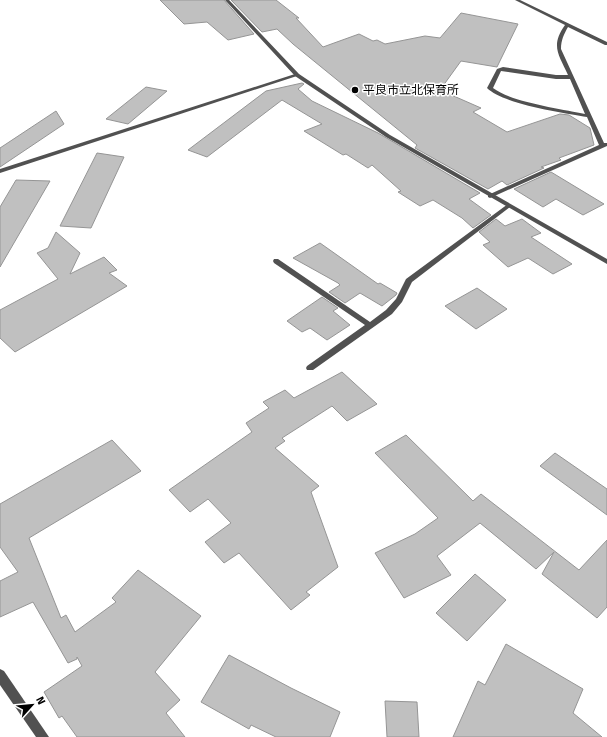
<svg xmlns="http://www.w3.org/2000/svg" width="607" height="737" font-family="'Fira Sans','Noto Sans JP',sans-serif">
<rect width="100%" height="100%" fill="#fff"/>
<g fill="#c0c0c0" stroke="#959595">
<polygon points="160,0 224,0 254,34 228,40 207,22 184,24"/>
<polygon points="231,0 276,0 299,18 296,18 323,47 359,34 373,41 377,40 385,44 425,36 440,38 461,13 518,24 497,67 461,61 440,90 481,108 473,112 507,132 560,114 569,115 590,128 594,145 559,158 561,160 541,167 544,168 507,185 502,181 488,189 415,148 417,145 293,44 277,29 262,32"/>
<polygon points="302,83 304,84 298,89 312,101 378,133 480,193 469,199 491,215 473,228 462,218 433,200 420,206 398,192 401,191 372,165 368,168 346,154 343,155 304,131 322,124 282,100 207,157 188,150 266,91"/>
<polygon points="146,87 167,91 128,124 106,119"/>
<polygon points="56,111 64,124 0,167 0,148"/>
<polygon points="97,153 124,157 91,228 60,226"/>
<polygon points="551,172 604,204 583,215 556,199 543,207 514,189"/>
<polygon points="16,180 50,181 0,267 0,207"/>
<polygon points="496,219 505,226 522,219 541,233 531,237 572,264 553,274 528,258 508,267 483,245 490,242 479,232"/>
<polygon points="56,232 80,253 70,274 104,257 117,270 109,273 127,286 15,352 0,338 0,310 58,279 37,253 48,248"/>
<polygon points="320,243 378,284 380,283 397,293 396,295 382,306 360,293 345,303 329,292 340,285 338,283 293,258"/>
<polygon points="477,288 507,309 476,329 445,306"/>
<polygon points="322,297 338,308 333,311 350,325 327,340 310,328 302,332 287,321"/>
<polygon points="342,372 377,404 347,421 332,406 282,438 285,441 275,448 319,486 311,492 338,567 306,592 310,595 291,610 239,553 224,563 205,542 231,523 208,499 190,512 169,490 252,432 246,423 269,408 263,402 285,390 294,398"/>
<polygon points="406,435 473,501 481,494 579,570 607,540 607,607 597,618 542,574 554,552 536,569 480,523 437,556 451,575 404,598 375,553 415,534 438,518 375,453"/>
<polygon points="112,440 141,471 29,538 61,618 66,615 75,632 116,602 112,598 138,570 201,616 155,672 180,700 166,713 185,737 77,737 62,716 59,718 44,692 82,666 77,657 77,659 68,663 33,602 0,617 0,581 18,572 0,547 0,504"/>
<polygon points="555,453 607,489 607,515 540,466"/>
<polygon points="475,574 506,600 467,641 436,613"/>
<polygon points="506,644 583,689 573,713 602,737 453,737 478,681 485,685"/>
<polygon points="229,655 291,688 340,712 330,737 276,737 251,725 249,729 201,702"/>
<polygon points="385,701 417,702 419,737 387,737"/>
</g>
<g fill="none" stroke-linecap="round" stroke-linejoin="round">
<g fill="#515151" fill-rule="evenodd">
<path d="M515,0h5l87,42v3h-2l-37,-18c-4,7 -7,13 -7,22l43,94h3v3l-117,52 -2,-1v-2l111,-50 -12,-28c-24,-4 -84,-13 -100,-29l10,-19 6,-2 53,8h12c-9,-20 -18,-29 -3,-50zM501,71l55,8h14l15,35c-23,-5 -74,-12 -92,-26z"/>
<polygon points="295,74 300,75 0,173 0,169"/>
<polygon points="508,204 510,205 510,207 412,282 402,302 392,314 313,370 307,370 306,368 307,366 365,325 274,263 273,261 274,259 278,259 370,322 386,310 396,299 406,279"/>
</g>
<g fill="#515151" fill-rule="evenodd">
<polygon points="225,0 229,0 299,74 390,135 607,259 607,264 386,137 295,76"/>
<polygon points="0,669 4,671 49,737 36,737 0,685"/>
</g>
</g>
<circle fill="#000" stroke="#fff" stroke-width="1.5" cx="355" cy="90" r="4"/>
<g text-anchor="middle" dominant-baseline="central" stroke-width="3" stroke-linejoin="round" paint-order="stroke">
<g font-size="12" fill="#000" stroke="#fff" text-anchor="start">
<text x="363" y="90">平良市立北保育所</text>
</g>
</g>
<g transform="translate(32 705) rotate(63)" stroke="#ffffff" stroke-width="3" paint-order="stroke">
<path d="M0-3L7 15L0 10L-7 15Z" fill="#000000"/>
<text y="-6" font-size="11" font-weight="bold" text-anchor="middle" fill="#000000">N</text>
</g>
</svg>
